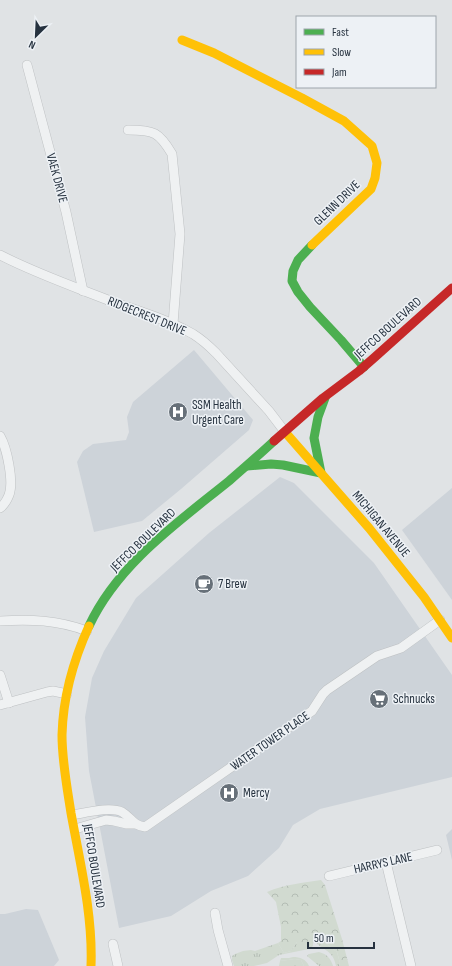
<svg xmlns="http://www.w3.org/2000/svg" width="452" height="966" font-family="'Sofia Sans Condensed',sans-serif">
<defs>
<pattern id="grass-tufts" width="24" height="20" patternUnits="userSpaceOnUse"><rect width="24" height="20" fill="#d1dad0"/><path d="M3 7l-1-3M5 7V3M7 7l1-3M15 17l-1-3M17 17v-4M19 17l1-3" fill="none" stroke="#b3bcb4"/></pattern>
<pattern id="forest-crowns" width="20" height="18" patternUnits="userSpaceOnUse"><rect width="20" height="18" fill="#d1dad0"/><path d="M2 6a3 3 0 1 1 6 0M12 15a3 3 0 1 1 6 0" fill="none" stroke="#b3bcb4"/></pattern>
</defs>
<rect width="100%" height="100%" fill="#e0e3e5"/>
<g fill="#cdd3d9">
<polygon points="194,350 253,420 249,430 181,489 142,521 94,532 77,462 83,451 93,444 126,440 129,432 127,417 133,402"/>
<polygon points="280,477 294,483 374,563 452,675 452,777 320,809 293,825 279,848 248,876 211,891 171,916 119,928 89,771 85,717 92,678 104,651 136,598 209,533"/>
<polygon points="452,488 452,600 402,530"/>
<polygon points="452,829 452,860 446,835"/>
<polygon points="26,909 38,910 59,960 54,966 0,966 0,914 5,914"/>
</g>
<g fill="url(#grass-tufts)">
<path d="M324,938l4,7 9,7 3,11 -1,3h-3c-3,-16 -12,-15 -22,-25z"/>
<polygon points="297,942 303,942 310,946 313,942 313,946 309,949 279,955 267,963 254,966 234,966 232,960 232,956 235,954 243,951 251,950 255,951 278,943 284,953 291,951"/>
<path d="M319,952c8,2 12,7 14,14h-14l-12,-10 2,-2z"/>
<path d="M293,957c7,0 13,2 16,9h-5l-3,-6 -6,-1 -15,2 1,-3h8z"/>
</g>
<g fill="url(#forest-crowns)">
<path d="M321,880l4,5 17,54 7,27h-10l1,-3 -3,-11 -9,-7 -4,-7 -9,3 -5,5 -5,1 -2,-5h-6l-6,9 -7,2 -6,-10 3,-2v-14l-5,-25 -9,-10c18,-8 36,-9 54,-12z"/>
<polygon points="295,959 301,960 304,966 279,966 280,961"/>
</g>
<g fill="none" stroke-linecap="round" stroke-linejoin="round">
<defs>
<g id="street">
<polyline points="27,65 66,212 83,291"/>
<path d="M128,130c26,0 31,2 44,24l8,80 -7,90"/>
<path d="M0,255c37,19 75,32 113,47 27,9 55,18 80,32 8,5 16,12 23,19l53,58 16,21"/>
<path d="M0,436c7,12 14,46 9,59 -2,5 -5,10 -9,13"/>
<path d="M0,621c30,-2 58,-1 87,10"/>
<polyline points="0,675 9,703"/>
<polyline points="0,705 47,692 53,691 67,694"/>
<path d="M72,815c13,-2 38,-9 50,-3 10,6 10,13 23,15l167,-116 11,-17 4,-4 50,-34 24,-8 39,-28"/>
<polyline points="75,829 106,820 114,821 127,824 134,824"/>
<polyline points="386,862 411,966"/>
<polyline points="329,876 437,850"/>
<polyline points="215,913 218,930 228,966"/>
<polyline points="113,944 118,966"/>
</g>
</defs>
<use href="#street" stroke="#bec1c3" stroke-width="10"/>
<use href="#street" stroke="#eff1f2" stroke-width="9"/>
<g stroke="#4caf50" stroke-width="9">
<polyline points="312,245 298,260 293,271 292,281 298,292 310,307 341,340 364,367"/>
<polyline points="247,466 271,464 283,465 321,473 314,438 318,417 325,398"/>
<path d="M89,626c29,-62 88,-103 140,-145 15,-13 30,-26 45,-40"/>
</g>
<g stroke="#ffc107" stroke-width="9">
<polyline points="182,40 214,53 302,98 344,121 372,146 377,163 375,178 371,189 312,245"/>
<polyline points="285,432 369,528 424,597 452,638"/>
<path d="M89,626c-16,35 -26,71 -27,109 0,26 5,52 9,78 9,50 22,102 20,153"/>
</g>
<polyline stroke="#c62828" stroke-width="9" points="274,441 323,398 359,371 375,357 452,288"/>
</g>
<defs>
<symbol id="hospital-disc" viewBox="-11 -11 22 22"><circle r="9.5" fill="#677079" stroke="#edf1f5"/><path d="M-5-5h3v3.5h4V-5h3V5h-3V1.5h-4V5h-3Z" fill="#fff"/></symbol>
<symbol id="cafe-disc" viewBox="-11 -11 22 22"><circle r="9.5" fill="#677079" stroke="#edf1f5"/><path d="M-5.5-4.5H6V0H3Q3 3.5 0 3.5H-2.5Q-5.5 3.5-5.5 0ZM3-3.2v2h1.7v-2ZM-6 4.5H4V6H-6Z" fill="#fff"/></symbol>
<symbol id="supermarket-disc" viewBox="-11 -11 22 22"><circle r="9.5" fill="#677079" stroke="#edf1f5"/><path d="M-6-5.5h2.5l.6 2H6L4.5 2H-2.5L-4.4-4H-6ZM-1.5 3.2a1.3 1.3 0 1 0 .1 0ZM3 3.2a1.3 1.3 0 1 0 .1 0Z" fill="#fff"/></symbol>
</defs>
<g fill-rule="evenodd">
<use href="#hospital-disc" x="167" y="401" width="22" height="22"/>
<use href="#cafe-disc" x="193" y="573" width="22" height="22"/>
<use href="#supermarket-disc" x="368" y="688" width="22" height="22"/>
<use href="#hospital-disc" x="218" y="782" width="22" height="22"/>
</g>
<g text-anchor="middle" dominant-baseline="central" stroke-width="3" stroke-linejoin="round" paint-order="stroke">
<g font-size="13" fill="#26323f" stroke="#edf1f5">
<text transform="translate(57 178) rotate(75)">VAEK DRIVE</text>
<text transform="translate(337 203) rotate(-44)">GLENN DRIVE</text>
<text transform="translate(147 316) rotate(22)">RIDGECREST DRIVE</text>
<text transform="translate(388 328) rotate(-42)">JEFFCO BOULEVARD</text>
<text transform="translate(381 524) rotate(50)">MICHIGAN AVENUE</text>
<text transform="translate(143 540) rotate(-44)">JEFFCO BOULEVARD</text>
<text transform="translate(270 741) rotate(-35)">WATER TOWER PLACE</text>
<text transform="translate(383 863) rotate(-13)">HARRYS LANE</text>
<text transform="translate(94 866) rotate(81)">JEFFCO BOULEVARD</text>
</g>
<g font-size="13" fill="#26323f" stroke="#edf1f5" text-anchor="start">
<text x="192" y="405">SSM Health<tspan x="192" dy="15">Urgent Care</tspan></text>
<text x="218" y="584">7 Brew</text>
<text x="393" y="699">Schnucks</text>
<text x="243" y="793">Mercy</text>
</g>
</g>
<rect x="296" y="16" width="140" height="72" fill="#edf1f5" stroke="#9da5ac"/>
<rect x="304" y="29" width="20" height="6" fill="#4caf50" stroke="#9da5ac"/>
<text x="332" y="36" font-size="12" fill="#26323f">Fast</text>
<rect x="304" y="49" width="20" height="6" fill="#ffc107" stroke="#9da5ac"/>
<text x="332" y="56" font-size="12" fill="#26323f">Slow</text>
<rect x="304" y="69" width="20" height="6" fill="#c62828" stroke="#9da5ac"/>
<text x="332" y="76" font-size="12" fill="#26323f">Jam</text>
<g transform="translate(36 36) rotate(204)" stroke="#edf1f5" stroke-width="3" paint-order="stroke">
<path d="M0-3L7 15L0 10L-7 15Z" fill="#26323f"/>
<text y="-6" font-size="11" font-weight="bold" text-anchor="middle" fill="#26323f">N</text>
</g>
<path d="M308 942v6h66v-6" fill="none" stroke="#26323f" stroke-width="2"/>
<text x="314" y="942" font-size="12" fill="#26323f" stroke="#edf1f5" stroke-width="3" paint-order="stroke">50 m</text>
</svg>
